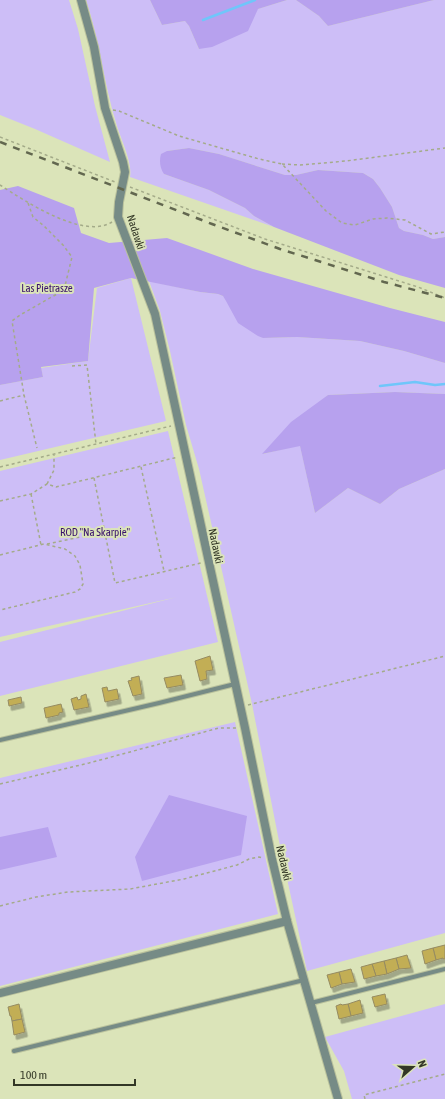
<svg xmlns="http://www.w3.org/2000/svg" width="445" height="1099" font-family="'Asap Condensed',sans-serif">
<defs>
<filter id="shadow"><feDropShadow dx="2.5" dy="4.5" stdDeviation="0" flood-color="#0004"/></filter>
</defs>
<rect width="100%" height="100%" fill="#dbe4b9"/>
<g fill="#cdbef7">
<polygon points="0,0 69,0 78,29 95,106 110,162 35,129 0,115"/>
<path d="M86,0h64l12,25 23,-4 4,5 10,23 59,-40 29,-9h9l23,16 9,10 106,-26h11v237l-12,2 -10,-4 -19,-4 -5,-3 -7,-21 -12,-19 -7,-9 -10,-6 -45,-3 -22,5h-11l-66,-21 -30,-6 -22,3 -3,23 45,16 36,18 9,8 20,11 -144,-50c3,-13 -9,-38 -13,-51 -13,-41 -17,-85 -31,-126z"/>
<polygon points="131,278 166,421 0,460 0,385 43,377 41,368 88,361 97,288"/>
<polygon points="149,281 200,292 218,294 223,296 263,338 297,337 360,341 404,351 445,363 445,394 395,392 328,395 263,454 300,445 315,513 348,488 380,504 399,489 445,469 445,933 307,971 280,846 252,704 199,469 186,425 170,351 160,311"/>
<polygon points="168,431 218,642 0,696 0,642 177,597 0,637 0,471"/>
<polygon points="235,722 278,914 0,986 0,778"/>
<polygon points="445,1004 445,1099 352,1099 344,1071 325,1037"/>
</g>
<g fill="#b7a1ee">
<polygon points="150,0 287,0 258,9 248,31 212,47 199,49 189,26 185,21 162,25"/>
<polygon points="296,0 434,0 328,26 319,16"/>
<path d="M189,148l30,6 66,21h11l22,-5 45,3 10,6 7,9 12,19 7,21 5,3 19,4 10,4 12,-2v51l-46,-13 -125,-48 -20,-11 -9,-8 -36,-18 -45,-16c-4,-6 -5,-13 -3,-20l6,-3z"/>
<polygon points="18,186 74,208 81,233 109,243 167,238 253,269 390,308 445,322 445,363 404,351 360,341 297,337 263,338 258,336 238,323 226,301 223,296 218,294 200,292 131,278 94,288 88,361 41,367 43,377 0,385 0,190"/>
<polygon points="395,392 445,394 445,469 399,489 380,504 348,488 315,513 300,446 262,454 291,422 328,395"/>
<polygon points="169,795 247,816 241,855 142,881 135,857"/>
<polygon points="48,827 57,857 0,870 0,837"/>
</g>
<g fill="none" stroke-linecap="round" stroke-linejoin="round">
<g stroke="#6fc6fa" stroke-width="2.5">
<polyline points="203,20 255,0"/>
<polyline points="380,386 415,382 435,385 445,384"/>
</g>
</g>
<g fill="#c2ae55" stroke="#958b62" filter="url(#shadow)">
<polygon points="210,656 213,670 206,671 207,679 200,681 195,661"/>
<polygon points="181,675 183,685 167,688 164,678"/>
<polygon points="139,676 142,694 133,696 128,681 132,680 131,678"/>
<polygon points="107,687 108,691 117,689 119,699 105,702 102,688"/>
<polygon points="86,694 89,707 74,710 71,699 77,697 78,700 81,699 81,696"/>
<polygon points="21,697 22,703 9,706 8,700"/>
<polygon points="61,704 63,712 59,713 59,715 46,718 44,708"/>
<polygon points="445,945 445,959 443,959 443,958 436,960 433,948"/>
<polygon points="433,948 436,960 425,964 422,951"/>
<polygon points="407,955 411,968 399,969 396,958"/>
<polygon points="396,958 399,969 387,974 384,961"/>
<polygon points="384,961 387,974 376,976 372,964"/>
<polygon points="372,964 376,976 364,979 361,967"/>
<polygon points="351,969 355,982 342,984 339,972"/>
<polygon points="339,972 342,984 331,988 327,975"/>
<polygon points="385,994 387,1004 375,1007 372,997"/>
<polygon points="360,1000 363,1013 351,1016 348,1004"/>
<polygon points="19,1004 22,1019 12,1021 11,1016 10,1016 8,1007"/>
<polygon points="341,1004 342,1005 348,1004 351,1016 339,1019 336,1006"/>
<polygon points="22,1019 25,1032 14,1035 12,1021"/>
</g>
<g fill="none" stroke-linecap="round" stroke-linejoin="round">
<defs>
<g id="service">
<polyline points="0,740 159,703 235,684"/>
<polyline points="311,1003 445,969"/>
<polyline points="14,1051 304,980"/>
</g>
<g id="minor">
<polyline points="81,0 94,47 105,108 123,162 125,172 119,202 118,217 155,314 245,728 272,859 287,921 338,1099"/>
<polyline points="0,993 287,921"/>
</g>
</defs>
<use href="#service" stroke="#b9c19c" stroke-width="6"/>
<use href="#minor" stroke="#b9c19c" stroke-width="10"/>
<g stroke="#a4ab89" stroke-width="1.5" stroke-dasharray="3 3" stroke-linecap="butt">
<polyline points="113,110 119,111 179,136 259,159 282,164 326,211 342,223 355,225 373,219 387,218 405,220 431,234 445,232"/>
<polyline points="0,137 115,182"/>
<polyline points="282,164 300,165 346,161 445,148"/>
<path d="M0,185c25,16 83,55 112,37"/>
<polyline points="130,187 265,239 418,287 445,298"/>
<polyline points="28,203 33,217 44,226 63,245 72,257 64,290 20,315 12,321 24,395 37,448"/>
<polyline points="72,366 87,365 96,444"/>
<polyline points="0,401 24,395"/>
<polyline points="0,467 171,426"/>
<polyline points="141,467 164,571"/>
<polyline points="94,478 115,583 201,563"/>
<polyline points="47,484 54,470 54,455"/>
<polyline points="31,494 41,545"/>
<polyline points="0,501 31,494 47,484 56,487 178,457"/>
<polyline points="47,544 104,532"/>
<polyline points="0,555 44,544 65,549 75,556 80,565 83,584 80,589 75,592 0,610"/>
<polyline points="248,705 445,656"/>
<polyline points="0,784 89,763 219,728 237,728"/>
<polyline points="0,906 36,897 68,892 130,889 184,879 237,865 249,859 259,857 264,858"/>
<polyline points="365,1099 364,1095 445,1074"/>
</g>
<use href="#service" stroke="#768b86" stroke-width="4"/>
<use href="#minor" stroke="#768b86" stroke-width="8"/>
<polyline stroke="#62674f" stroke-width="2.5" stroke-dasharray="7 7" stroke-linecap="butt" points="0,142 212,224 280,249 315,260 384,282 445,298"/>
</g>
<g text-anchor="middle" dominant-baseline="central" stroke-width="4" stroke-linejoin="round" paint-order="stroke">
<g font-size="11" fill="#333726" stroke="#dbe4b9">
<text transform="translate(136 232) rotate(72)">Nadawki</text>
<text transform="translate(216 546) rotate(78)">Nadawki</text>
<text transform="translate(284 863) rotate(77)">Nadawki</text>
</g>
<g font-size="11" fill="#39116b" stroke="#dbe4b9">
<text x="47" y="288">Las Pietrasze</text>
<text x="95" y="532">ROD "Na Skarpie"</text>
</g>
</g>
<g transform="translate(413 1067) rotate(70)" stroke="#dbe4b9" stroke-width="3" paint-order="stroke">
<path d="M0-3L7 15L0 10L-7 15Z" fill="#333726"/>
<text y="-6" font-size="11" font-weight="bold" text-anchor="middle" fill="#333726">N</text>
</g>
<path d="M14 1079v6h121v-6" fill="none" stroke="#333726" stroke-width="2"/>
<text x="20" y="1079" font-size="12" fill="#333726" stroke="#dbe4b9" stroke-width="3" paint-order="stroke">100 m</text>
</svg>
